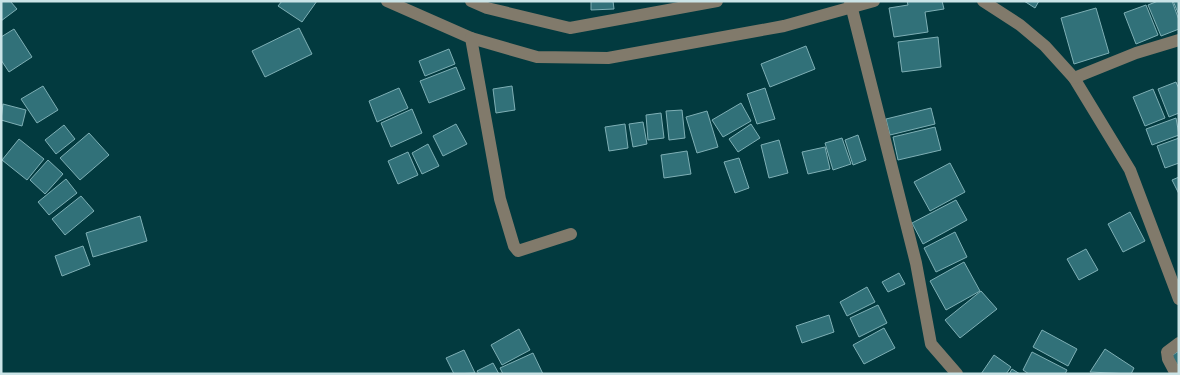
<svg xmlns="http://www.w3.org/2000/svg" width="1180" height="375" font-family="'IBM Plex Sans',sans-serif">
<rect width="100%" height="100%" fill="#023a3f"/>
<g fill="#317179" stroke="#7eafb5">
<polygon points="1,1 10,1 17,9 1,21"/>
<polygon points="282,1 317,1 302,22 278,6"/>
<polygon points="591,1 613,1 614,9 591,10"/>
<polygon points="907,1 942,1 944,9 925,12 928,32 894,37 889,8 908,5"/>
<polygon points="1024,1 1039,1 1035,8"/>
<polygon points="1158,1 1172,1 1179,20 1179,29 1161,36 1148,5"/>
<polygon points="1173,1 1179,1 1179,15"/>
<polygon points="1146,5 1158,35 1136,44 1124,13"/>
<polygon points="1096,8 1109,53 1074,64 1061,18"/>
<polygon points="299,28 312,54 265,77 252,51"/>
<polygon points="14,29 32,57 9,72 1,60 1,37"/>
<polygon points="938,37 941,67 902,72 898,42"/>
<polygon points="806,46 815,69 770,87 761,64"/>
<polygon points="449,49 455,64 425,76 419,61"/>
<polygon points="456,67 465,89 429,103 420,81"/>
<polygon points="1176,82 1179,89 1179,113 1169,117 1158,89"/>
<polygon points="43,86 58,110 37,123 21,99"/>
<polygon points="512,86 515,110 496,113 493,89"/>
<polygon points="399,88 408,108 377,122 369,101"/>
<polygon points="765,88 775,119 757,124 747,94"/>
<polygon points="1153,89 1165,118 1145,126 1133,97"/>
<polygon points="741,103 751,121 723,137 712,120"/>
<polygon points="3,104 26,110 22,126 1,120"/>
<polygon points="931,108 935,124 890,135 886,119"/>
<polygon points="412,109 422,133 391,147 381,123"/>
<polygon points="682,110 685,138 669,140 666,111"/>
<polygon points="707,111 718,147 697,153 686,117"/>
<polygon points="661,113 664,138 648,140 646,115"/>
<polygon points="1176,118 1179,135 1152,145 1146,129"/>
<polygon points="643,122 647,144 633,147 629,124"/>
<polygon points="456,124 467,144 443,156 433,136"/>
<polygon points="625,124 628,148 609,151 605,127"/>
<polygon points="751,124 760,138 738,152 729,139"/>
<polygon points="64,125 75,139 56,154 45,140"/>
<polygon points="935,127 941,150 898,160 893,137"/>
<polygon points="89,133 109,155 80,180 60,158"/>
<polygon points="858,135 866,160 853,165 845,140"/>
<polygon points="842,138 851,164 833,170 825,143"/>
<polygon points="1179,138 1179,163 1165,168 1157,146"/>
<polygon points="19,139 44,159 27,180 2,160"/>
<polygon points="779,140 788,173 769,178 761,145"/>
<polygon points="428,144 439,166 422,174 412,153"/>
<polygon points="825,147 830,169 808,174 802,152"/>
<polygon points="687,151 691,174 664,178 661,155"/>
<polygon points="408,152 418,175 398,184 388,161"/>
<polygon points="739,158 749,188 735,193 724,162"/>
<polygon points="48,160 63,174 45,194 30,180"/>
<polygon points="950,163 965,192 930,211 914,182"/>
<polygon points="1179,177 1179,194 1172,180"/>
<polygon points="66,179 77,193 49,215 38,202"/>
<polygon points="81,196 94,211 65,235 52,219"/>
<polygon points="956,200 967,220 923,244 912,223"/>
<polygon points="1130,212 1145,241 1123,252 1108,224"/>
<polygon points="140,216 147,241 93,257 86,233"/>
<polygon points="955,232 967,257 936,272 924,248"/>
<polygon points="83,246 90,265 62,276 55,256"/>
<polygon points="1086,249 1098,270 1079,280 1067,259"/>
<polygon points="964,262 980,291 946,310 930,281"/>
<polygon points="899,273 905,284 888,292 882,282"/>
<polygon points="867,287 875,302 847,316 840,302"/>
<polygon points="981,291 997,309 960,338 945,320"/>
<polygon points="878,305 887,323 859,337 850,318"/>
<polygon points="829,315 834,332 802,343 796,326"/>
<polygon points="884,328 895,348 864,364 853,345"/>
<polygon points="519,329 530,350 502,365 491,345"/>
<polygon points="1042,330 1077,349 1068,366 1033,347"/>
<polygon points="1105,349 1134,368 1131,374 1090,372"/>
<polygon points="464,350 475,373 454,374 446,358"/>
<polygon points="1179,351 1179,367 1171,356"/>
<polygon points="1032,352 1067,370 1065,374 1029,374 1023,370"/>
<polygon points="533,353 543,374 503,374 500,368"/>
<polygon points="994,355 1011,367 1006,374 981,374"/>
<polygon points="493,363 499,374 479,374 477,371"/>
<polygon points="1012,369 1020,374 1009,374"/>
</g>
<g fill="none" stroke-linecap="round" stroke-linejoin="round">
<g stroke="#817a6b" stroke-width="12">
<polyline points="387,1 471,38 537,57 608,58 784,26 874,1"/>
<polyline points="471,1 487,8 570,28 717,1"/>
<polyline points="850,1 916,263 931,344 957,374"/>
<polyline points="983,1 1020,25 1045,46 1074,78 1130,170 1179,299"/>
<polyline points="471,38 500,199 514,246 518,251 571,234"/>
<polyline points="1074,78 1136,53 1179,40"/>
<polyline points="1176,374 1168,359 1167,352 1179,343"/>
</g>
</g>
<rect width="1180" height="375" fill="none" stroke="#cbe4e7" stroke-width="5"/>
</svg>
